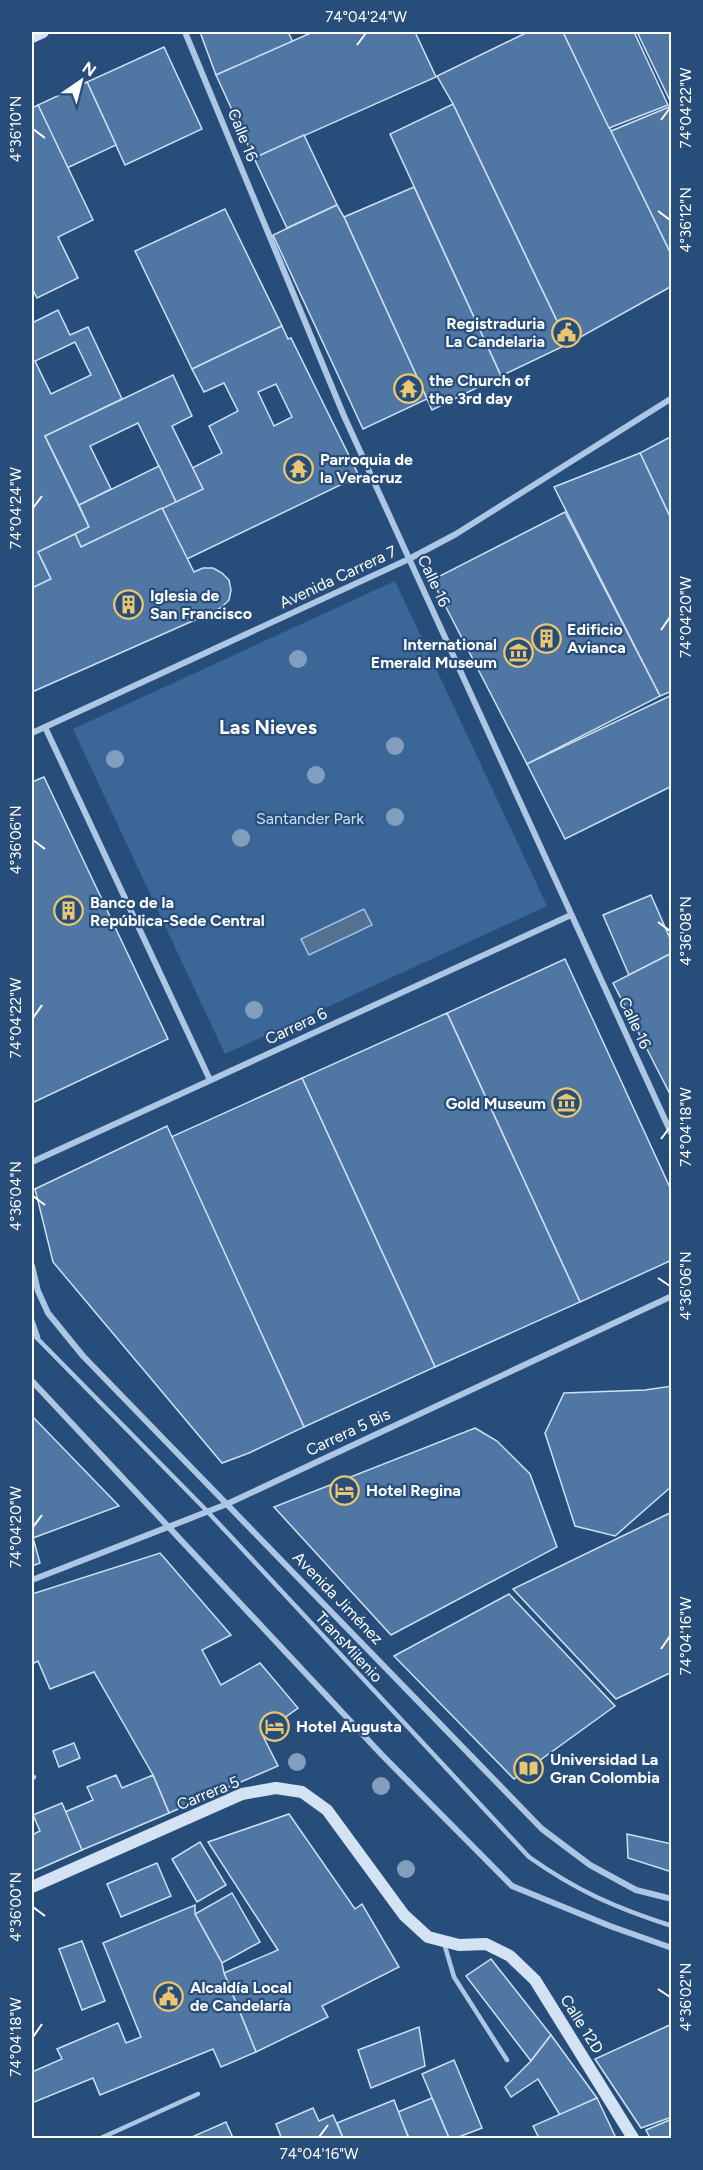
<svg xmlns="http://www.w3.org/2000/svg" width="703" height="2170" font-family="Figtree,sans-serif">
<rect width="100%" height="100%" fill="#274e7b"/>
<polygon fill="#3b6798" points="395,581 547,906 225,1054 73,729"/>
<polygon fill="#557192" stroke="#a0c1e4" stroke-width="1.5" points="364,909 372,925 309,955 301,939"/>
<g fill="#5077a4" stroke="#cee0f3" stroke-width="1.5" fill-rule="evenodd">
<polygon points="200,32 288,32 293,42 216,75"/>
<polygon points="313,32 415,32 436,77 254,158 216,75"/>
<polygon points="528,32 563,32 672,256 672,286 568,344 453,104 437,76"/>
<polygon points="563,32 634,32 668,105 609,128"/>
<polygon points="643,32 672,32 672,105 638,34"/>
<polygon points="164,47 202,129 125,165 87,82"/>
<polygon points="87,82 116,145 67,168 38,105"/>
<polygon points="453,104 568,344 501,376 390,134"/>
<polygon points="38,105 93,220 58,237 78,278 37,298 32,288 32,108"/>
<polygon points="669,107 672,113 672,256 611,131"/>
<polygon points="304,135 337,205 287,228 254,158"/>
<polygon points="414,187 501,376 432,410 344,217"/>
<polygon points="337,205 344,217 427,399 363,429 273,235"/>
<polygon points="225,209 282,326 192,369 135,251"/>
<path d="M58,310l12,25 18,-8 34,72 -77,37 44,91 -51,25 13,27 -19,9v-265zM75,342l16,33 -40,19 -16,-33z"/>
<path d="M282,326l6,13 3,-1 68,138 -172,83 -25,-51 41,-19 -11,-21 30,-15 -13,-27 29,-15 -14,-28 -20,9 -12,-23zM276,384l16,33 -18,9 -16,-34z"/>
<polygon points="173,375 192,416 172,426 203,489 176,502 138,423 90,446 111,489 79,505 45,436"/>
<polygon points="672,436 672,521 640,453"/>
<polygon points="640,453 672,521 672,691 660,696 554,487"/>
<polygon points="159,466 176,502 81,547 75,534 89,527 79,505"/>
<polygon points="162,508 194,572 203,568 213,568 222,573 229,580 231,590 229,600 222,607 213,612 32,692 32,588 51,579 38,552 75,534 81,547"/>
<polygon points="565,512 660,696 527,764 432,580"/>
<polygon points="672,695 672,786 565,839 527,764"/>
<polygon points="44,777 168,1039 32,1103 32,782"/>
<polygon points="651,895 672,943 672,953 629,975 603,915"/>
<polygon points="672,953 672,1093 670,1094 613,983"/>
<polygon points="565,959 672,1192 672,1260 580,1302 447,1013"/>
<polygon points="447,1013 580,1302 435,1367 302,1078"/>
<polygon points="302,1078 435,1367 304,1427 171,1137"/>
<polygon points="167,1126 304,1427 249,1453 222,1463 53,1262 35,1189"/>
<polygon points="672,1386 672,1486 615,1536 575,1526 545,1433 564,1393 645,1390"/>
<polygon points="32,1416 119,1506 33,1538 40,1563 32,1566"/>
<polygon points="475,1428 497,1441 530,1474 557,1547 391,1635 274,1507"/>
<polygon points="672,1512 672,1672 616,1699 513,1589"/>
<polygon points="160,1553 231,1635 202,1650 221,1685 260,1663 298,1708 262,1734 278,1766 169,1813 153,1775 94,1672 50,1689 38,1661 32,1664 32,1594"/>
<polygon points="509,1594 615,1706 514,1779 394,1656"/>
<polygon points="74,1743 80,1758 59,1767 53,1751"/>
<polygon points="116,1775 122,1788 153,1775 169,1813 82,1850 65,1812 93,1800 87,1787"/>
<polygon points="62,1803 82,1850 32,1872 32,1835 40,1831 33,1815"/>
<polygon points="289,1814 355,1909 362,1904 399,1967 322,2006 328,2017 256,2052 224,1973 278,1950 208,1842"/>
<polygon points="627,1834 672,1844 672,1872 628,1858"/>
<polygon points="200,1842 226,1885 197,1902 172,1859"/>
<polygon points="157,1863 171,1896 121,1917 107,1884"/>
<polygon points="232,1893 260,1942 222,1963 195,1914"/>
<polygon points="195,1905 195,1914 222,1963 224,1973 256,2052 221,2067 213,2049 100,2095 93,2078 32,2103 32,2072 62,2059 57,2049 118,2023 126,2043 141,2037 103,1943"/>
<polygon points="82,1941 105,2001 82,2010 59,1949"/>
<polygon points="491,1959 551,2035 531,2061 466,1976"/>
<polygon points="672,2024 672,2117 641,2128 595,2059"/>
<polygon points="419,2027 425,2066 371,2088 358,2050"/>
<polygon points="551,2035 597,2098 560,2115 538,2079 511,2097 505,2087 531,2061"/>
<polygon points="454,2060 482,2128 456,2138 449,2138 422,2074"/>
<polygon points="432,2098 449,2138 409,2138 398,2112"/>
<polygon points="597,2098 616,2138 539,2138 533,2126"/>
<polygon points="394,2100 408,2137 404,2138 343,2138 337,2123"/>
<polygon points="313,2108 319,2121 333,2115 343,2138 277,2138 281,2137 276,2124"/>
<polygon points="672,2119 672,2138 650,2138 646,2130"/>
<polygon points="226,2122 233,2138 195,2138 194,2136"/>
</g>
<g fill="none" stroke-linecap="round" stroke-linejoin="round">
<g stroke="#acc6e4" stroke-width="4.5">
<polyline points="32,1320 38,1337"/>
<path d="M32,1333l175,178 322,346c48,34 87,51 143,69"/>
<polyline points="32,1779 34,1777"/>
<polyline points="444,1943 454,1977 507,2060"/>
<polyline points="101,2138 198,2094"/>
</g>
<g stroke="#acc6e4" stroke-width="6">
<polyline points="185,32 344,416 672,1135"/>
<polyline points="45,727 210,1080"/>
<polyline points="32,733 409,559 456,534 672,398"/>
<polyline points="32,1162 571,915"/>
<polyline points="32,1266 38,1291 48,1313 83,1356 542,1829 590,1865 636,1890 672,1899"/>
<polyline points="32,1381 382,1755 512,1886 610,1926 672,1948"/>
<polyline points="32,1580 227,1504 672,1296"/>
</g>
<g stroke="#d4e3f4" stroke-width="12">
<polyline points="32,37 43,32"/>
<polyline points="32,1887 242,1794 276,1788 302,1792 327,1810 404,1915 428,1937 459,1945 486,1944 510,1956 535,1980 633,2138"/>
</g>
</g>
<g fill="#839ebd">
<circle cx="298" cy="659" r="9"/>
<circle cx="395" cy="746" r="9"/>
<circle cx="115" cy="759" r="9"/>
<circle cx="316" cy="775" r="9"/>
<circle cx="395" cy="817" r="9"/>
<circle cx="241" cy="838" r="9"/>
<circle cx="254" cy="1010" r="9"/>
<circle cx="297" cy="1762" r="9"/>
<circle cx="381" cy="1786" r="9"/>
<circle cx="406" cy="1869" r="9"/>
</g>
<path fill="none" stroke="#fff" stroke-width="2" d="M357,45l9,-12M661,120l9,-12M33,129l12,9M658,211l12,9M33,508l9,-12M661,630l9,-13M33,840l12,9M658,922l12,9M33,1018l9,-13M661,1139l9,-12M33,1196l12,9M658,1278l12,8M33,1527l9,-12M661,1649l9,-13M33,1907l12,9M658,1989l12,8M33,2037l9,-13M319,2137l9,-12"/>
<defs>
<symbol id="civic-ring" viewBox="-11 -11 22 22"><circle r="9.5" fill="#274e7b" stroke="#ebc672" stroke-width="1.5"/><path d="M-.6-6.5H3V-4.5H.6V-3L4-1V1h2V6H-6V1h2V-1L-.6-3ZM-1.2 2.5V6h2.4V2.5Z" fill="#ebc672"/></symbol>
<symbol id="temple-ring" viewBox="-11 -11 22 22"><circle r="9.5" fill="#274e7b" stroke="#ebc672" stroke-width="1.5"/><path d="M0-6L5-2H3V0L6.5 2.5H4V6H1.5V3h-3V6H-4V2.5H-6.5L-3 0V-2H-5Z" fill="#ebc672"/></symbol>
<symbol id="building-ring" viewBox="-11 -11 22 22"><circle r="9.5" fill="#274e7b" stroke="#ebc672" stroke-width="1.5"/><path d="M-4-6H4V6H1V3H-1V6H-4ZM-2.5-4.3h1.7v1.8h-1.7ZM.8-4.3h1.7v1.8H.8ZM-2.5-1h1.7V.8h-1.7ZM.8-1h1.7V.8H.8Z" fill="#ebc672"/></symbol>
<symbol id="museum-ring" viewBox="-11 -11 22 22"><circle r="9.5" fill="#274e7b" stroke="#ebc672" stroke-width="1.5"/><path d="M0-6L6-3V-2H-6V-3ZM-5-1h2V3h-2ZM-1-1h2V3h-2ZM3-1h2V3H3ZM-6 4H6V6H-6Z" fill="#ebc672"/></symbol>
<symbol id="hotel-ring" viewBox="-11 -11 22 22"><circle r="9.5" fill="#274e7b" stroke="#ebc672" stroke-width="1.5"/><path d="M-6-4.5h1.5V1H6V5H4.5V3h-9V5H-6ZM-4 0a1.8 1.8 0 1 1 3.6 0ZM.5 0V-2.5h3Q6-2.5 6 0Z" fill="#ebc672"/></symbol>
<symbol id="library-ring" viewBox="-11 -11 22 22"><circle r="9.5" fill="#274e7b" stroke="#ebc672" stroke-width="1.5"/><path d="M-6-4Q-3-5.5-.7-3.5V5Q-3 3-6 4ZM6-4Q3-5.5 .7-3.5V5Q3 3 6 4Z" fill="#ebc672"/></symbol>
</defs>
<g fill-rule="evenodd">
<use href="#civic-ring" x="550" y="316" width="33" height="33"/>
<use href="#temple-ring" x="392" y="372" width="33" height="33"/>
<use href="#temple-ring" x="282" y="452" width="33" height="33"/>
<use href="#building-ring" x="112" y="588" width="33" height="33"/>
<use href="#building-ring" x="530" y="622" width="33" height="33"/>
<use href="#museum-ring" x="502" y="636" width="33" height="33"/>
<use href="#building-ring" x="52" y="894" width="33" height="33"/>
<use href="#museum-ring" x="550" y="1086" width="33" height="33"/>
<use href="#hotel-ring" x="328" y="1474" width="33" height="33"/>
<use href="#hotel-ring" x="258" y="1710" width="33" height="33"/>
<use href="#library-ring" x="512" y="1752" width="33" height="33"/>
<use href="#civic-ring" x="152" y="1980" width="33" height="33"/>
</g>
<g text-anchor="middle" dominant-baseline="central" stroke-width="4.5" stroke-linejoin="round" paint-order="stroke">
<g font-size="16" fill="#fff" stroke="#274e7b">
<text transform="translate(243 135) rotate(68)">Calle 16</text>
<text transform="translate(338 577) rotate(-25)">Avenida Carrera 7</text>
<text transform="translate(434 581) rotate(65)">Calle 16</text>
<text transform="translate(635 1023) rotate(65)">Calle 16</text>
<text transform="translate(296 1026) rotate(-25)">Carrera 6</text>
<text transform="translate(348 1432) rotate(-25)">Carrera 5 Bis</text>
<text transform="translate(338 1598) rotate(46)">Avenida Jiménez</text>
<text transform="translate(349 1647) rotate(47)">TransMilenio</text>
<text transform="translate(208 1793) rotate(-22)">Carrera 5</text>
<text transform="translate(582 2024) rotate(58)">Calle 12D</text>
</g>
<g font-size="16" font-weight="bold" fill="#fff" stroke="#274e7b" text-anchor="start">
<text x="545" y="323" text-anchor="end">Registraduria<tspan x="545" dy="18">La Candelaria</tspan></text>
<text x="429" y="380">the Church of<tspan x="429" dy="18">the 3rd day</tspan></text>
<text x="320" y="459">Parroquia de<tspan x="320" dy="18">la Veracruz</tspan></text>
<text x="150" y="595">Iglesia de<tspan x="150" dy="18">San Francisco</tspan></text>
<text x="567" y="629">Edificio<tspan x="567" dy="18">Avianca</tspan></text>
<text x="497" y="644" text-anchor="end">International<tspan x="497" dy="18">Emerald Museum</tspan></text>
<text x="90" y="902">Banco de la<tspan x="90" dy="18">República-Sede Central</tspan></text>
<text x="546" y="1103" text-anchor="end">Gold Museum</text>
<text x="366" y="1490">Hotel Regina</text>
<text x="296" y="1726">Hotel Augusta</text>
<text x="550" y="1759">Universidad La<tspan x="550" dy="18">Gran Colombia</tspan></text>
<text x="190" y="1987">Alcaldía Local<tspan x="190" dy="18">de Candelaría</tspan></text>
</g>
<g font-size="16" fill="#cee0f3" stroke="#274e7b">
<text x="310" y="818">Santander Park</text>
</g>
<g font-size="20" font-weight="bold" fill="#fff" stroke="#274e7b">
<text x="268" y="727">Las Nieves</text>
</g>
</g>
<rect width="703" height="2170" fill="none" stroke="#274e7b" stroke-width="66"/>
<g transform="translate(81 81) rotate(35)" stroke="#274e7b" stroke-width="4.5" paint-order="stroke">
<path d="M0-4.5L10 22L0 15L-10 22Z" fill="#ffffff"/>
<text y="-9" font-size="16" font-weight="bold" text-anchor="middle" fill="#ffffff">N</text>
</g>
<rect x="33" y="33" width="637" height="2104" fill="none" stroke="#fff" stroke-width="2"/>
<g font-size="15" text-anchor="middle" fill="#fff">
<text x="366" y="22">74°04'24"W</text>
<text transform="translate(686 108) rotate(-90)" y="5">74°04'22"W</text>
<text transform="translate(16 129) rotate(-90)" y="5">4°36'10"N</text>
<text transform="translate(686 220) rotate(-90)" y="5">4°36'12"N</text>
<text transform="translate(16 508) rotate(-90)" y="5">74°04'24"W</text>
<text transform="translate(686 617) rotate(-90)" y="5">74°04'20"W</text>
<text transform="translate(16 840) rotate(-90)" y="5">4°36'06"N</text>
<text transform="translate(686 931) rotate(-90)" y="5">4°36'08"N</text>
<text transform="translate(16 1018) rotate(-90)" y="5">74°04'22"W</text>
<text transform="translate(686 1127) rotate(-90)" y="5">74°04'18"W</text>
<text transform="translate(16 1196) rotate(-90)" y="5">4°36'04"N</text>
<text transform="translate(686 1286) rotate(-90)" y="5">4°36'06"N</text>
<text transform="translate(16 1527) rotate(-90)" y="5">74°04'20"W</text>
<text transform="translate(686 1636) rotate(-90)" y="5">74°04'16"W</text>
<text transform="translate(16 1907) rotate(-90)" y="5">4°36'00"N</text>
<text transform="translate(686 1997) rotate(-90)" y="5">4°36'02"N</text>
<text transform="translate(16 2037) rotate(-90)" y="5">74°04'18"W</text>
<text x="319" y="2159">74°04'16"W</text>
</g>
</svg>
